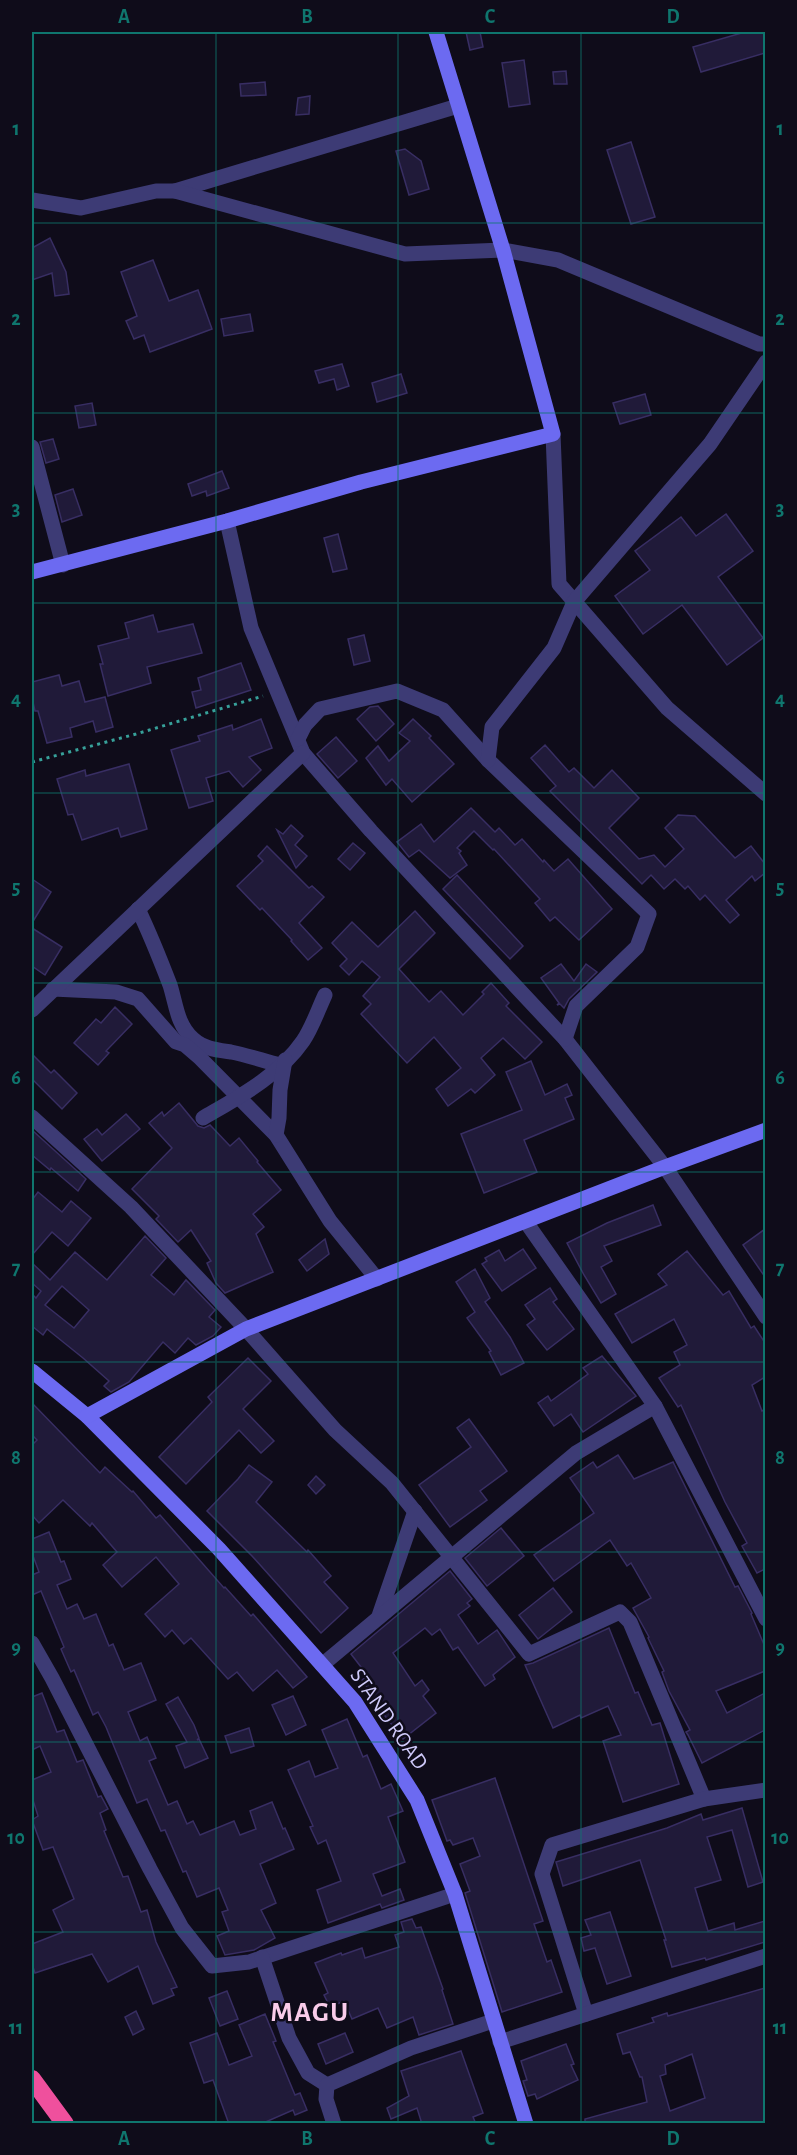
<svg xmlns="http://www.w3.org/2000/svg" width="797" height="2155" font-family="'Alegreya Sans',sans-serif">
<rect width="100%" height="100%" fill="#0f0c1a"/>
<g fill="#201a39" stroke="#382e63" stroke-width="1.5" fill-rule="evenodd">
<polygon points="466,32 480,32 483,47 470,50"/>
<polygon points="745,32 765,32 765,53 701,72 693,47"/>
<polygon points="524,60 530,104 509,107 502,63"/>
<polygon points="566,71 567,84 554,84 553,72"/>
<polygon points="265,82 266,95 241,96 240,84"/>
<polygon points="310,96 309,114 296,115 298,98"/>
<polygon points="631,142 655,217 631,224 607,150"/>
<polygon points="405,149 421,161 429,189 409,195 396,151"/>
<polygon points="50,238 66,272 69,294 55,296 52,273 32,280 32,248"/>
<polygon points="153,260 169,301 198,290 212,329 150,352 144,335 134,339 126,321 137,316 121,272"/>
<polygon points="250,314 253,331 224,336 221,319"/>
<polygon points="342,364 349,386 337,390 334,379 319,383 315,371"/>
<polygon points="401,374 407,393 377,402 372,383"/>
<polygon points="645,394 651,415 620,424 613,403"/>
<polygon points="92,403 96,425 79,428 75,406"/>
<polygon points="53,439 59,459 46,463 40,442"/>
<polygon points="222,471 229,488 207,496 206,491 192,496 188,484"/>
<polygon points="73,489 82,515 62,522 55,495"/>
<polygon points="726,514 753,551 718,577 763,638 727,665 682,605 643,634 615,596 650,570 635,551 681,517 696,536"/>
<polygon points="338,534 347,569 333,572 324,538"/>
<polygon points="153,615 158,632 193,624 202,653 147,667 151,683 108,696 100,664 103,664 98,646 129,638 125,623"/>
<polygon points="364,635 370,661 354,665 348,639"/>
<polygon points="241,663 251,690 196,708 192,692 201,690 198,678"/>
<polygon points="59,675 62,686 79,681 85,702 105,697 113,727 96,732 93,721 70,728 72,737 47,743 38,711 35,711 32,698 32,682"/>
<polygon points="378,706 394,724 376,741 357,719 370,707"/>
<polygon points="261,719 272,748 249,757 261,770 243,787 229,771 206,778 213,801 189,808 171,750 200,741 198,736 232,725 233,730"/>
<polygon points="413,719 431,736 429,738 454,764 412,802 392,779 386,785 366,758 378,746 389,761 410,741 399,733"/>
<polygon points="336,737 357,761 338,778 317,754"/>
<polygon points="545,745 569,772 574,768 594,788 612,770 639,798 609,828 639,859 654,855 665,867 684,849 665,828 678,815 695,816 735,858 751,846 765,864 765,873 755,881 752,876 726,900 739,915 730,923 705,895 700,900 688,886 685,889 675,879 664,889 651,875 642,884 550,791 556,786 531,758"/>
<polygon points="129,764 147,829 121,837 118,828 82,840 73,814 68,815 57,779 85,770 86,776"/>
<polygon points="471,808 495,832 499,828 515,845 522,839 543,862 544,860 554,871 568,859 612,909 579,940 555,917 550,921 535,903 540,899 494,849 493,850 474,831 457,848 461,851 459,853 467,865 450,878 419,850 409,857 397,842 421,824 434,842"/>
<polygon points="291,825 303,836 295,845 307,856 296,868 277,830 283,834"/>
<polygon points="353,843 365,853 350,870 338,859"/>
<polygon points="267,846 309,888 312,886 324,897 299,923 322,948 308,960 291,941 292,940 262,908 260,910 237,886 263,861 258,856"/>
<polygon points="457,875 523,946 510,959 443,889"/>
<polygon points="32,879 51,892 32,923"/>
<polygon points="415,911 435,933 399,969 429,1002 441,991 463,1015 484,994 482,992 491,983 509,1003 506,1006 542,1042 525,1059 503,1038 481,1058 495,1075 475,1093 471,1089 448,1106 436,1089 461,1068 434,1037 407,1063 361,1014 371,1004 363,996 380,977 362,961 349,975 340,966 347,959 332,943 352,922 378,947"/>
<polygon points="32,928 62,947 45,975 32,966"/>
<polygon points="561,964 574,981 586,964 597,972 569,999 564,1008 560,1004 557,1005 559,1003 541,978"/>
<polygon points="115,1007 132,1024 106,1051 109,1053 98,1065 74,1043 96,1019 101,1023"/>
<polygon points="32,1054 51,1073 54,1070 77,1093 62,1109 32,1079"/>
<polygon points="531,1061 545,1095 567,1084 572,1095 565,1098 574,1119 524,1140 537,1172 484,1193 461,1134 522,1110 506,1072"/>
<polygon points="179,1103 198,1126 204,1128 210,1125 230,1146 239,1138 258,1161 257,1162 281,1190 253,1214 264,1227 256,1234 273,1272 225,1293 216,1283 207,1263 211,1261 191,1230 178,1242 156,1219 159,1216 132,1189 172,1148 149,1123 162,1112 164,1116"/>
<polygon points="126,1114 140,1129 102,1161 84,1139 97,1129 102,1135"/>
<polygon points="32,1130 86,1179 78,1191 51,1168 50,1170 32,1155"/>
<polygon points="38,1192 62,1212 71,1201 91,1218 68,1246 52,1232 32,1255 32,1200"/>
<polygon points="653,1205 661,1225 604,1246 612,1261 601,1267 616,1294 601,1303 584,1275 567,1243 607,1223"/>
<polygon points="765,1229 765,1277 743,1245"/>
<path d="M145,1236l21,22 -15,17 23,20 12,-15 29,30 -6,7 12,10 -8,9 -17,9 -8,-7 -13,15 -12,-11 -34,40 -18,10 -7,-6 5,-5 -26,-23 -36,-29 -4,6 -11,-9v-32l4,4 5,-7 -9,-8v-20l18,17 25,-28 32,28zM62,1286l27,24 -15,18 -29,-23z"/>
<polygon points="325,1239 329,1254 307,1271 299,1260"/>
<polygon points="523,1249 536,1268 502,1291 482,1264 487,1261 485,1258 499,1250 505,1261"/>
<polygon points="687,1251 723,1295 729,1291 751,1328 754,1326 765,1343 765,1377 752,1385 762,1411 765,1409 765,1569 757,1573 742,1546 747,1543 725,1502 681,1405 678,1407 659,1378 680,1365 674,1352 687,1345 674,1319 632,1343 615,1314 667,1285 658,1274"/>
<polygon points="475,1269 490,1298 485,1302 510,1337 524,1363 501,1375 489,1352 491,1351 467,1318 475,1312 456,1282"/>
<polygon points="550,1288 557,1299 553,1302 574,1329 547,1350 527,1325 535,1319 525,1305"/>
<polygon points="602,1356 636,1396 583,1432 571,1414 554,1426 538,1403 548,1396 551,1401 588,1374 583,1368"/>
<polygon points="248,1358 271,1381 243,1409 274,1441 261,1453 239,1430 186,1484 159,1457 212,1402 208,1397"/>
<polygon points="32,1403 100,1473 105,1467 132,1492 133,1491 156,1518 160,1515 224,1588 225,1587 251,1616 253,1614 307,1677 293,1688 277,1670 253,1691 237,1672 228,1679 191,1638 184,1644 172,1630 165,1637 145,1614 179,1584 156,1557 122,1587 103,1565 117,1552 92,1523 90,1526 63,1500 39,1523 32,1515 32,1445 37,1440 32,1435"/>
<polygon points="469,1419 507,1471 480,1491 487,1500 450,1527 419,1485 471,1447 457,1428"/>
<polygon points="618,1455 634,1479 673,1462 735,1587 738,1586 752,1613 751,1614 765,1647 765,1671 716,1691 727,1713 765,1693 765,1730 702,1763 688,1735 686,1732 690,1730 669,1691 662,1672 664,1671 648,1638 649,1637 633,1608 651,1598 631,1563 627,1566 610,1540 554,1581 534,1555 594,1513 570,1478 593,1462 597,1468"/>
<polygon points="249,1465 272,1482 256,1502 307,1552 308,1550 331,1576 324,1582 348,1608 321,1633 252,1556 207,1511 238,1479"/>
<polygon points="316,1476 325,1485 316,1494 308,1485"/>
<polygon points="501,1528 524,1556 487,1586 465,1558"/>
<polygon points="49,1532 61,1562 64,1561 71,1579 57,1585 67,1609 77,1604 84,1619 96,1614 109,1646 113,1644 124,1670 141,1663 156,1700 128,1712 140,1741 147,1737 156,1758 149,1761 168,1805 177,1801 187,1824 193,1821 200,1835 234,1821 240,1835 256,1829 250,1811 272,1802 283,1829 285,1828 294,1849 260,1864 276,1903 261,1910 275,1938 254,1950 225,1955 217,1936 229,1931 222,1912 228,1910 219,1888 197,1897 186,1871 183,1872 165,1830 161,1831 147,1799 137,1803 106,1727 98,1712 93,1715 74,1670 71,1672 61,1649 64,1647 41,1591 32,1595 32,1575 39,1572 32,1553 32,1539"/>
<polygon points="450,1571 472,1599 467,1603 470,1606 458,1615 478,1644 497,1630 515,1657 493,1675 495,1679 485,1686 458,1647 453,1650 440,1629 432,1635 425,1628 393,1653 415,1686 422,1680 429,1690 423,1696 436,1713 403,1739 382,1712 383,1711 362,1680 368,1676 351,1654"/>
<polygon points="553,1588 572,1612 538,1639 519,1615"/>
<polygon points="609,1628 635,1693 638,1692 652,1725 660,1723 679,1784 623,1802 603,1741 621,1735 608,1706 581,1718 580,1715 553,1728 525,1665 533,1663"/>
<polygon points="42,1693 57,1732 64,1730 77,1762 83,1760 98,1797 101,1796 108,1809 100,1813 106,1830 104,1831 123,1877 128,1876 141,1912 147,1910 156,1942 177,1987 171,1989 174,1995 153,2004 138,1966 108,1982 92,1954 35,1973 32,1964 32,1944 63,1932 53,1910 74,1899 53,1847 43,1850 32,1820 38,1816 32,1797 32,1780 51,1772 40,1746 32,1750 32,1697"/>
<polygon points="293,1696 306,1725 286,1735 272,1705"/>
<polygon points="178,1697 194,1725 199,1738 197,1740 199,1739 208,1758 185,1768 176,1746 187,1742 166,1704"/>
<polygon points="347,1719 363,1757 367,1755 381,1789 391,1784 403,1811 388,1817 405,1862 373,1874 382,1896 400,1889 404,1900 382,1908 380,1904 328,1923 317,1890 341,1881 326,1840 318,1844 310,1827 313,1826 288,1770 309,1761 315,1777 338,1768 322,1730"/>
<polygon points="249,1728 254,1746 231,1753 225,1736"/>
<polygon points="495,1778 543,1921 534,1924 547,1962 551,1960 562,1992 502,2012 465,1893 470,1891 460,1864 480,1856 473,1838 453,1845 450,1840 447,1841 432,1800"/>
<polygon points="742,1808 763,1882 748,1887 732,1830 707,1837 721,1880 695,1888 708,1931 734,1923 735,1930 765,1921 765,1942 706,1960 705,1958 672,1967 664,1940 666,1940 640,1860 563,1886 556,1862 667,1828 701,1814 703,1820"/>
<polygon points="610,1912 631,1976 607,1984 595,1948 584,1951 581,1938 591,1935 585,1920"/>
<polygon points="412,1919 416,1928 421,1927 443,1989 442,1990 453,2024 419,2035 413,2017 387,2028 378,2008 352,2019 344,2001 330,2007 324,1995 328,1993 315,1963 341,1953 342,1955 362,1948 365,1958 399,1947 395,1935 404,1932 401,1922"/>
<path d="M765,1988v136h-180v-5l62,-17 -5,-25h-2l-10,-25 -7,2 -6,-20 37,-12 -2,-4 15,-5 1,3zM692,2054l13,44 -35,13 -10,-35 6,-2 -1,-9z"/>
<polygon points="227,1991 238,2019 220,2026 209,1998"/>
<polygon points="136,2011 144,2029 133,2035 125,2017"/>
<polygon points="265,2014 276,2041 273,2042 295,2095 300,2093 307,2110 295,2115 293,2110 261,2124 229,2124 213,2080 204,2083 190,2043 217,2033 229,2065 252,2056 239,2025"/>
<polygon points="345,2033 353,2052 326,2064 318,2044"/>
<polygon points="566,2044 574,2064 571,2065 578,2080 537,2099 535,2094 528,2096 523,2081 527,2080 521,2061"/>
<polygon points="461,2051 483,2113 473,2117 476,2124 422,2124 417,2108 391,2119 387,2108 409,2096 401,2071"/>
</g>
<g fill="none" stroke-linecap="round" stroke-linejoin="round">
<polyline stroke="#37a19a" stroke-width="3" stroke-dasharray="3 4.5" stroke-linecap="butt" points="32,762 136,734 263,696"/>
<g stroke="#3d3b75" stroke-width="15">
<polyline points="175,191 458,106"/>
<polyline points="32,200 81,208 156,191 175,191 405,254 503,250 558,260 759,344 766,344"/>
<polyline points="553,434 559,584 667,708 766,794"/>
<polyline points="32,447 63,565"/>
<polyline points="227,521 251,628 303,753 371,831 565,1039 665,1167 766,1317"/>
<polyline points="298,739 305,725 320,709 397,691 443,710 488,760 649,914 637,947 576,1006 565,1039"/>
<polyline points="488,760 492,727 554,648 574,602 710,444 766,362"/>
<path d="M138,909c12,25 22,50 32,76 6,19 7,40 23,54 11,10 24,11 38,13 16,3 33,9 49,13"/>
<polyline points="53,989 116,992 138,999 176,1042 185,1045 199,1057 276,1135 330,1221 377,1279"/>
<polyline points="32,1010 303,753"/>
<polyline points="32,1117 131,1207 246,1329 335,1430 392,1483 529,1654 620,1612 630,1622 704,1799"/>
<path d="M203,1118c34,-20 76,-42 100,-77 9,-13 15,-31 22,-46"/>
<polyline points="276,1135 279,1118 280,1090 285,1060"/>
<polyline points="526,1222 655,1406 766,1619"/>
<polyline points="379,1616 415,1511"/>
<polyline points="32,1643 52,1678 150,1869 182,1928 212,1966 249,1962 455,1894"/>
<polyline points="322,1665 576,1453 655,1406"/>
<polyline points="262,1957 289,2038 308,2073 327,2085"/>
<polyline points="586,2014 542,1874 552,1845 704,1799 766,1790"/>
<polyline points="500,2042 766,1956"/>
<polyline points="334,2124 326,2099 327,2085 411,2048 493,2021"/>
</g>
<g stroke="#6c6af1" stroke-width="15">
<polyline points="32,572 227,521 361,482 553,434 503,250 436,32"/>
<polyline points="32,1371 87,1416 219,1549 355,1702 417,1800 455,1894 526,2124"/>
<polyline points="87,1416 246,1329 665,1167 766,1130"/>
</g>
<polyline stroke="#ef509d" stroke-width="18" points="32,2079 65,2124"/>
</g>
<path fill="none" stroke="#0f766e" stroke-width="1.5" stroke-opacity="0.55" d="M216,32v2092M398,32v2092M581,32v2092M32,223h734M32,413h734M32,603h734M32,793h734M32,983h734M32,1172h734M32,1362h734M32,1552h734M32,1742h734M32,1932h734"/>
<g text-anchor="middle" dominant-baseline="central" stroke-width="5" stroke-linejoin="round" paint-order="stroke">
<g font-size="22" fill="#cfcafa" stroke="#0f0c1a">
<text transform="translate(389 1719) rotate(55)">STAND ROAD</text>
</g>
<g font-size="28" font-weight="bold" letter-spacing="1.5" fill="#faccea" stroke="#0f0c1a">
<text x="310" y="2013">MAGU</text>
</g>
</g>
<rect width="797" height="2155" fill="none" stroke="#0f0c1a" stroke-width="66"/>
<rect x="33" y="33" width="731" height="2089" fill="none" stroke="#0f766e" stroke-width="2"/>
<g font-size="20" text-anchor="middle" font-weight="bold" fill="#0f766e">
<text x="124" y="23">A</text>
<text x="307" y="23">B</text>
<text x="490" y="23">C</text>
<text x="673" y="23">D</text>
<text x="16" y="135">1</text>
<text x="780" y="135">1</text>
<text x="16" y="325">2</text>
<text x="780" y="325">2</text>
<text x="16" y="515">3</text>
<text x="780" y="515">3</text>
<text x="16" y="705">4</text>
<text x="780" y="705">4</text>
<text x="16" y="894">5</text>
<text x="780" y="894">5</text>
<text x="16" y="1084">6</text>
<text x="780" y="1084">6</text>
<text x="16" y="1274">7</text>
<text x="780" y="1274">7</text>
<text x="16" y="1464">8</text>
<text x="780" y="1464">8</text>
<text x="16" y="1654">9</text>
<text x="780" y="1654">9</text>
<text x="16" y="1844">10</text>
<text x="780" y="1844">10</text>
<text x="16" y="2034">11</text>
<text x="780" y="2034">11</text>
<text x="124" y="2145">A</text>
<text x="307" y="2145">B</text>
<text x="490" y="2145">C</text>
<text x="673" y="2145">D</text>
</g>
</svg>
